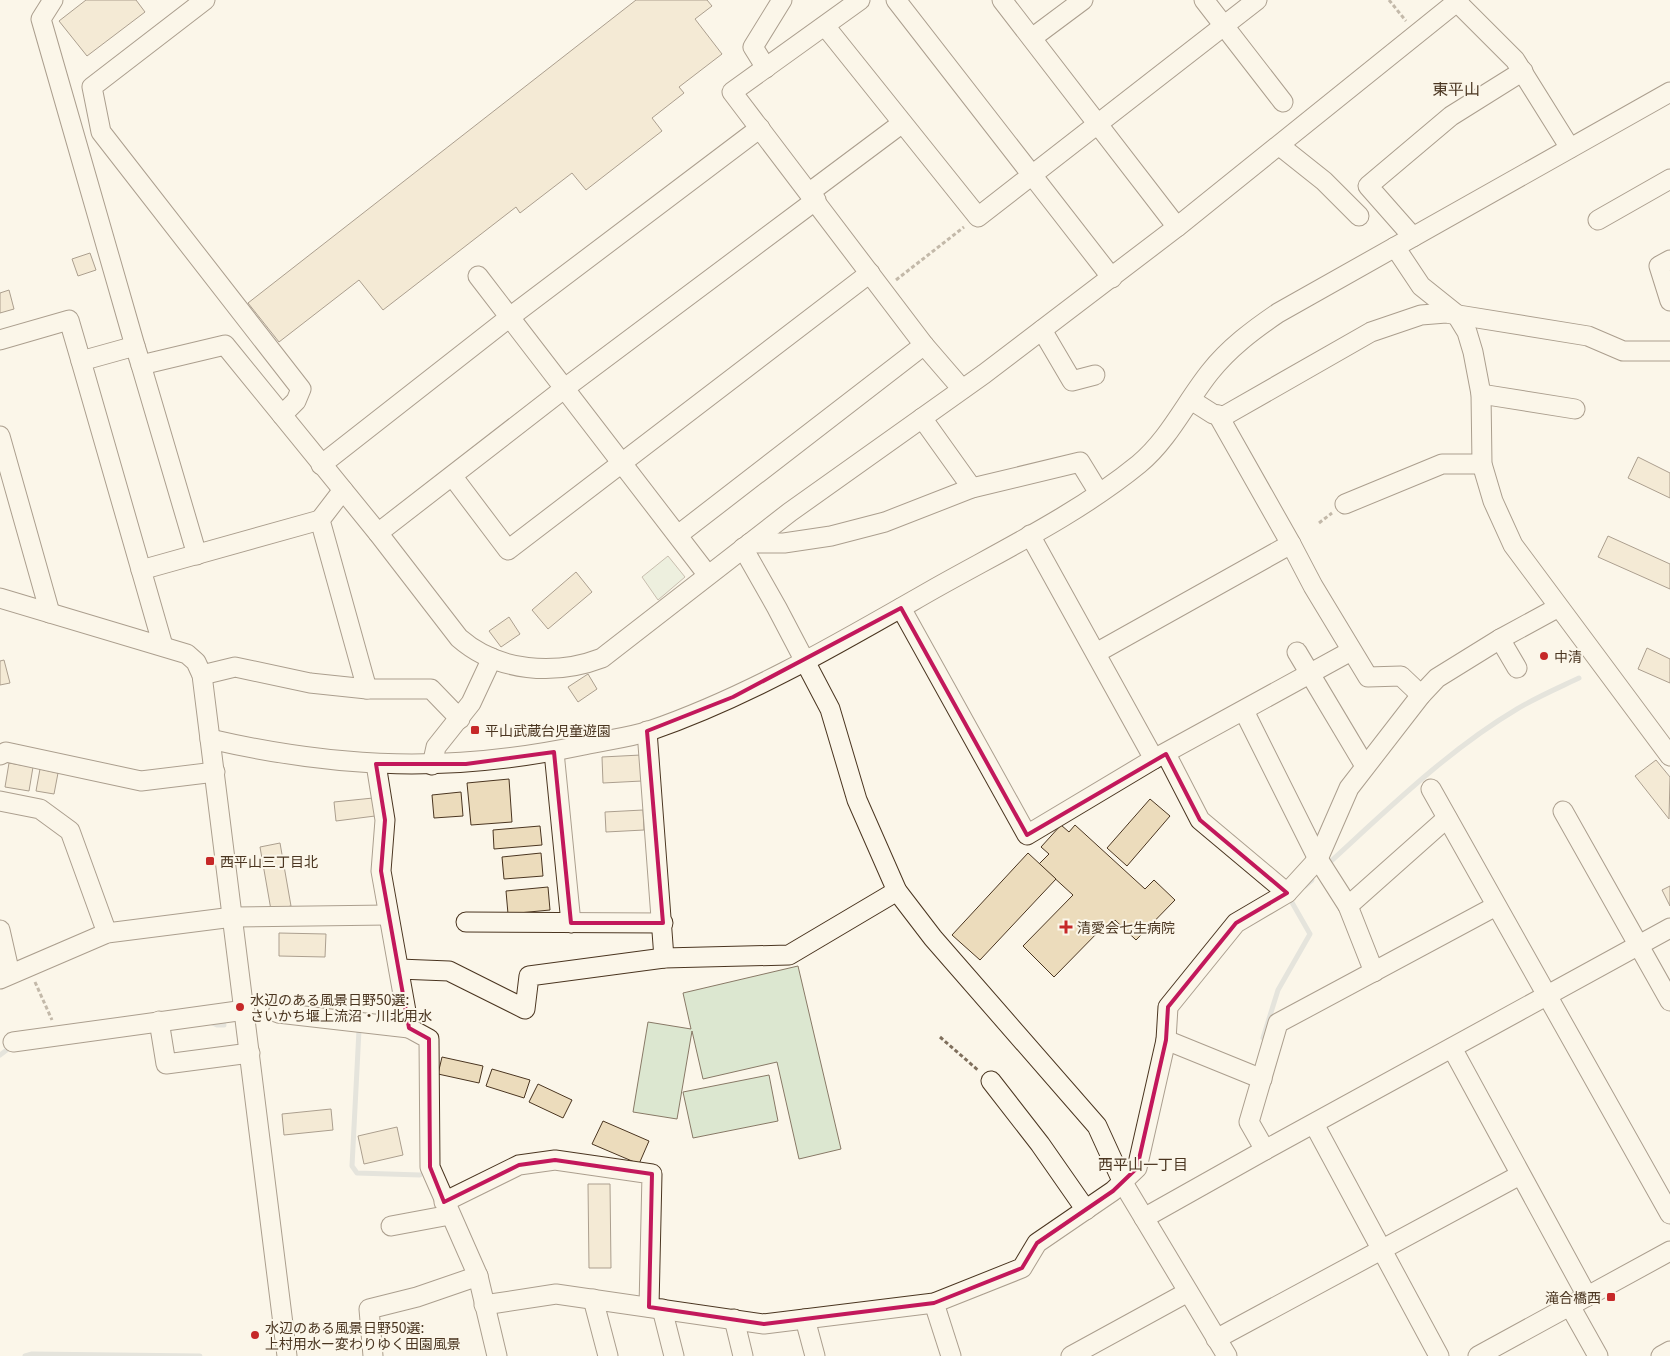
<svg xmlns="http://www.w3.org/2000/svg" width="1670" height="1356" font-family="Georgia,'Noto Sans JP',serif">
<rect width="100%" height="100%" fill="#fbf6e9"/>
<g fill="#dce7d0" stroke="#887966">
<polygon points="668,556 685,577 658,600 642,577"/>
<polygon points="798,966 841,1149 799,1159 777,1062 703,1079 692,1031 677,1119 633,1112 648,1022 691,1029 683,993"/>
<polygon points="769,1075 778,1121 693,1138 683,1092"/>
</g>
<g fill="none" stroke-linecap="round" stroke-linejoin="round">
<g stroke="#c9cecd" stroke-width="5">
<path d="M1329,863c59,-54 119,-113 188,-154 20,-12 41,-21 62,-31"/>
<polyline points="1305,886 1312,880"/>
<polyline points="266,1018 278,1019"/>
<polyline points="208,1021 217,1025 224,1025"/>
<polyline points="355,1029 359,1030 352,1166 357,1173 420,1175"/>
<polyline points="1263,1038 1278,990 1310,934 1290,899 1293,896"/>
<polyline points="0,1055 12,1046"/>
<polyline points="25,1356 32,1354 200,1356"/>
</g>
</g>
<g fill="#ecdcbc" stroke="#4a3520">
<polygon points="86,0 136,0 145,12 87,56 59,21"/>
<polygon points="636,0 707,0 712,6 695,19 722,54 679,87 684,93 652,118 662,131 586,190 572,173 520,213 516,207 383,310 359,280 279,342 248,303"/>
<polygon points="90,253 96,270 78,276 72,259"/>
<polygon points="9,290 14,309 0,313 0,293"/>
<polygon points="1638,457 1670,473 1670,498 1628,478"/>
<polygon points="1608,536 1670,564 1670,589 1598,557"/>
<polygon points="576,572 592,592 548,629 532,610"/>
<polygon points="509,617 520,634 501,647 489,631"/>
<polygon points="1647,648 1670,659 1670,683 1638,669"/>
<polygon points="4,660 10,683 0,685 0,661"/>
<polygon points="588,674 597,689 578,702 568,687"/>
<polygon points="641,755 642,781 603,783 602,757"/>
<polygon points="1656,760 1670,777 1669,819 1635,776"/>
<polygon points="9,763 33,767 29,791 5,787"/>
<polygon points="40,769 58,773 54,794 36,791"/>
<polygon points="509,779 512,822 471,825 467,783"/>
<polygon points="461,792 463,816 434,818 432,795"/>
<polygon points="373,798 375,816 336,821 334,802"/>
<polygon points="1150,799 1170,816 1127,866 1107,848"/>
<polygon points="643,810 644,830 606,832 605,812"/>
<polygon points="1061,825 1069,832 1075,825 1145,889 1154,880 1175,900 1136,940 1115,920 1108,927 1105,925 1054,977 1023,946 1073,895 1039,864 1049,854 1041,847"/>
<polygon points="540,826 542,845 494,849 493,830"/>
<polygon points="280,843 291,906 271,910 260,847"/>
<polygon points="541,853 543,876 504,879 502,857"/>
<polygon points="1028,853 1056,879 980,960 952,935"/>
<polygon points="1670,886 1670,906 1662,890"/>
<polygon points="548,887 550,910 508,914 506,891"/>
<polygon points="279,933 326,934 325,957 279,956"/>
<polygon points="442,1057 483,1066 479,1083 438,1074"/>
<polygon points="492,1069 530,1080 524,1098 486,1086"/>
<polygon points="538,1084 572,1100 563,1118 529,1102"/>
<polygon points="331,1109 333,1130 284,1135 282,1114"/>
<polygon points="603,1121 649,1141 639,1164 592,1144"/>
<polygon points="397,1127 403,1155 364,1164 358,1136"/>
<polygon points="588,1184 610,1184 611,1268 589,1268"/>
</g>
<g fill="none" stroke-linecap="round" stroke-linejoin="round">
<defs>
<g id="minor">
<polyline points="53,0 41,19 135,346"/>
<polyline points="205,0 92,87 101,132 301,389 296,401 282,415"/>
<polyline points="860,0 732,92 924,345 962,389"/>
<polyline points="896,0 1112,278"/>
<polyline points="1002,0 1177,227"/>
<polyline points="1204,0 1283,102"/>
<polyline points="1457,2 1515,60 1570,148"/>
<polyline points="825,26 978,217 1257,0"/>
<polyline points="1032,38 1083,0"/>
<polyline points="766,68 753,47 782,0"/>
<polyline points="1280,146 1324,181 1359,216"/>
<polyline points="810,192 901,124"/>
<polyline points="1598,220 1670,179"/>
<polyline points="1413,237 1368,186 1451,116 1523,71"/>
<polyline points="1395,247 1421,286 1456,314 1467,332 1473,352 1481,394 1482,464 1493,501 1513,545 1670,756"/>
<polyline points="1670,260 1659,266 1670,301"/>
<polyline points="478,276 707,574"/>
<polyline points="1042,330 1072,381 1095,375"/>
<path d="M0,340l69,-20 12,41 54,-15 6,19 84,-20 153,188 81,105c39,34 96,38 143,20l188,-146 194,-138 193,-147 282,-227"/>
<polyline points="81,361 163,646"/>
<polyline points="141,365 197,555"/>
<polyline points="1481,394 1575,409"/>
<polyline points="1191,400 1213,414 1224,416 1371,332 1421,315 1446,313 1588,336 1623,351 1670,351"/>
<polyline points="1218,415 1291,544 1313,586 1368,677 1401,676 1421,695"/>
<polyline points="922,418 972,488"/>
<polyline points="0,436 50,613"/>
<polyline points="321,465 510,317 760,128"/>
<polyline points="453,477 508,550 870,273"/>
<polyline points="343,490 320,520 367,689"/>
<polyline points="1345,504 1442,464 1482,464"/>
<polyline points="378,533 565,388 816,200"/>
<polyline points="678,535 924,345"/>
<polyline points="1030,535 1154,759"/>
<polyline points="750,543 784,543 831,536 885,522 972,488 1080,462 1099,493"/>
<polyline points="743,548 777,608 830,709 857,800 897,891 933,938 1097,1126 1123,1183 1227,1356"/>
<polyline points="141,570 320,520"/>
<polyline points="0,598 187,654 196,662 202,675 287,1356"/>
<polyline points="901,608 1027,835 1154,759 1351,651"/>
<polyline points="1500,639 1517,668"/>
<polyline points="1297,652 1365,766"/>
<polyline points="1096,653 1291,544"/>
<polyline points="202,675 235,667 310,683 367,689 431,689 460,719"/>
<polyline points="1244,711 1318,859 1348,906 1374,972"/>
<polyline points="647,731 664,958"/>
<path d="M210,739c130,30 243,34 374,6 21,-5 44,-7 65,-14 99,-34 192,-89 283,-141 69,-39 146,-76 207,-126 30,-25 47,-62 71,-92 19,-24 43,-42 68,-59l392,-221"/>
<polyline points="554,752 571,923"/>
<polyline points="1166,754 1200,820 1287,893"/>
<polyline points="0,755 6,752 141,781 215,772"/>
<polyline points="376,764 385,820 381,871 409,1028 429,1039 430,1167 478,1276 497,1356"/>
<polyline points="432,765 436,747 471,703 492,658"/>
<polyline points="1431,789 1670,1214"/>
<polyline points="0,801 40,809 70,831 107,933"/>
<polyline points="1563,811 1670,1001"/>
<polyline points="1348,906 1447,818"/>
<polyline points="466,922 663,923"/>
<polyline points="0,930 10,974"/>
<polyline points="399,969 449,971 525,1009 529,976 664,958 789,955 897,891"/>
<polyline points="0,979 107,933 233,917 388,915"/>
<polyline points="278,1013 409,1028"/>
<polyline points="159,1021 166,1064 250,1053"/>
<polyline points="1166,1040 1262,1079"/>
<polyline points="13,1042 245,1010"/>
<polyline points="1452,1048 1587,1296"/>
<polyline points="991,1081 1040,1144 1086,1210"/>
<polyline points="1314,1124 1439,1356"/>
<polyline points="1265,1150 1670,928"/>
<polyline points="444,1202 519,1165 555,1160 652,1174 649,1307"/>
<polyline points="1144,1218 1265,1150 1249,1122 1278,1023 1496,906"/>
<polyline points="391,1226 450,1215"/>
<polyline points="593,1299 608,1356"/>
<polyline points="934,1303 951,1356"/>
<polyline points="484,1305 556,1294 764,1324 934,1303 1022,1268 1037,1243 1113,1191 1137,1168 1166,1040 1168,1007 1236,923 1287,893 1318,859 1349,788 1421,695 1437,678 1500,639 1557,608"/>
<polyline points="1570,1306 1598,1356"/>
<polyline points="662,1309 674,1356"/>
<polyline points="734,1319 743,1356"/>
<polyline points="805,1319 815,1356"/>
<polyline points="1216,1339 1520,1175"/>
<polyline points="373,1356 369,1309 417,1297 478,1276"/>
<polyline points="1071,1356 1188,1292"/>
<polyline points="1478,1356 1670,1251"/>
<polyline points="1661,1356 1670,1351"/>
</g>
</defs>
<use href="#minor" stroke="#4a3520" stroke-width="21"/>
<g stroke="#7f6f5c" stroke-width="3" stroke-dasharray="4 2.5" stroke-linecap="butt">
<polyline points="1389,0 1406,21"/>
<polyline points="896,280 964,227"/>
<polyline points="1319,523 1332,513"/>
<polyline points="35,982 52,1020"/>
<polyline points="940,1037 979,1071"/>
</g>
<use href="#minor" stroke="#fbf6e9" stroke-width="19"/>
</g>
<path d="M0 0H1670V1356H0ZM901,608l126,227 139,-81 34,66 87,73 -51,30 -68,84 -2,33 -29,128 -24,23 -76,52 -15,25 -88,35 -170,21 -115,-17 3,-133 -97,-14 -36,5 -75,37 -14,-35 -1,-128 -20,-11 -28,-157 4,-51 -9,-56h90l88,-12 17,171h92l-16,-192 86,-34z" fill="#fbf6e9" fill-opacity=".55" fill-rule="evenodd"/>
<path fill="none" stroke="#c2185b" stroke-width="4" stroke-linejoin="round" d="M901,608l126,227 139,-81 34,66 87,73 -51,30 -68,84 -2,33 -29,128 -24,23 -76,52 -15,25 -88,35 -170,21 -115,-17 3,-133 -97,-14 -36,5 -75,37 -14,-35 -1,-128 -20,-11 -28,-157 4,-51 -9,-56h90l88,-12 17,171h92l-16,-192 86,-34z"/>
<g fill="#c62828" stroke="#fbf6e9" stroke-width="2">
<circle cx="1544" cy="656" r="5"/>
<rect x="470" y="725" width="10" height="10" rx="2.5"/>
<rect x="205" y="856" width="10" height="10" rx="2.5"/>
<path d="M1063.5 919.5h5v5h5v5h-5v5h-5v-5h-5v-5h5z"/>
<circle cx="240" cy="1007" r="5"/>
<rect x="1606" y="1292" width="10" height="10" rx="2.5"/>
<circle cx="255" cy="1335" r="5"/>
</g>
<g text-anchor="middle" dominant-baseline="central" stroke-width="4" stroke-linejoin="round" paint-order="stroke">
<g font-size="14" fill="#4a3520" stroke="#fbf6e9" text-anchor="start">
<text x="1554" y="656">中清</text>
<text x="485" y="730">平山武蔵台児童遊園</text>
<text x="220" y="861">西平山三丁目北</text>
<text x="1077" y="927">清愛会七生病院</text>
<text x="250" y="999">水辺のある風景日野50選:<tspan x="250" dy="16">さいかち堰上流沼・川北用水</tspan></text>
<text x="1601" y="1297" text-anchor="end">滝合橋西</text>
<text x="265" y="1327">水辺のある風景日野50選:<tspan x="265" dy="16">上村用水ー変わりゆく田園風景</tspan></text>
</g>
<g font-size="15" fill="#4a3520" stroke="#fbf6e9">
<text x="1143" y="1163">西平山一丁目</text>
</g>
<g font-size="16" fill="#4a3520" stroke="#fbf6e9">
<text x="1456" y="88">東平山</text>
</g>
</g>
</svg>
